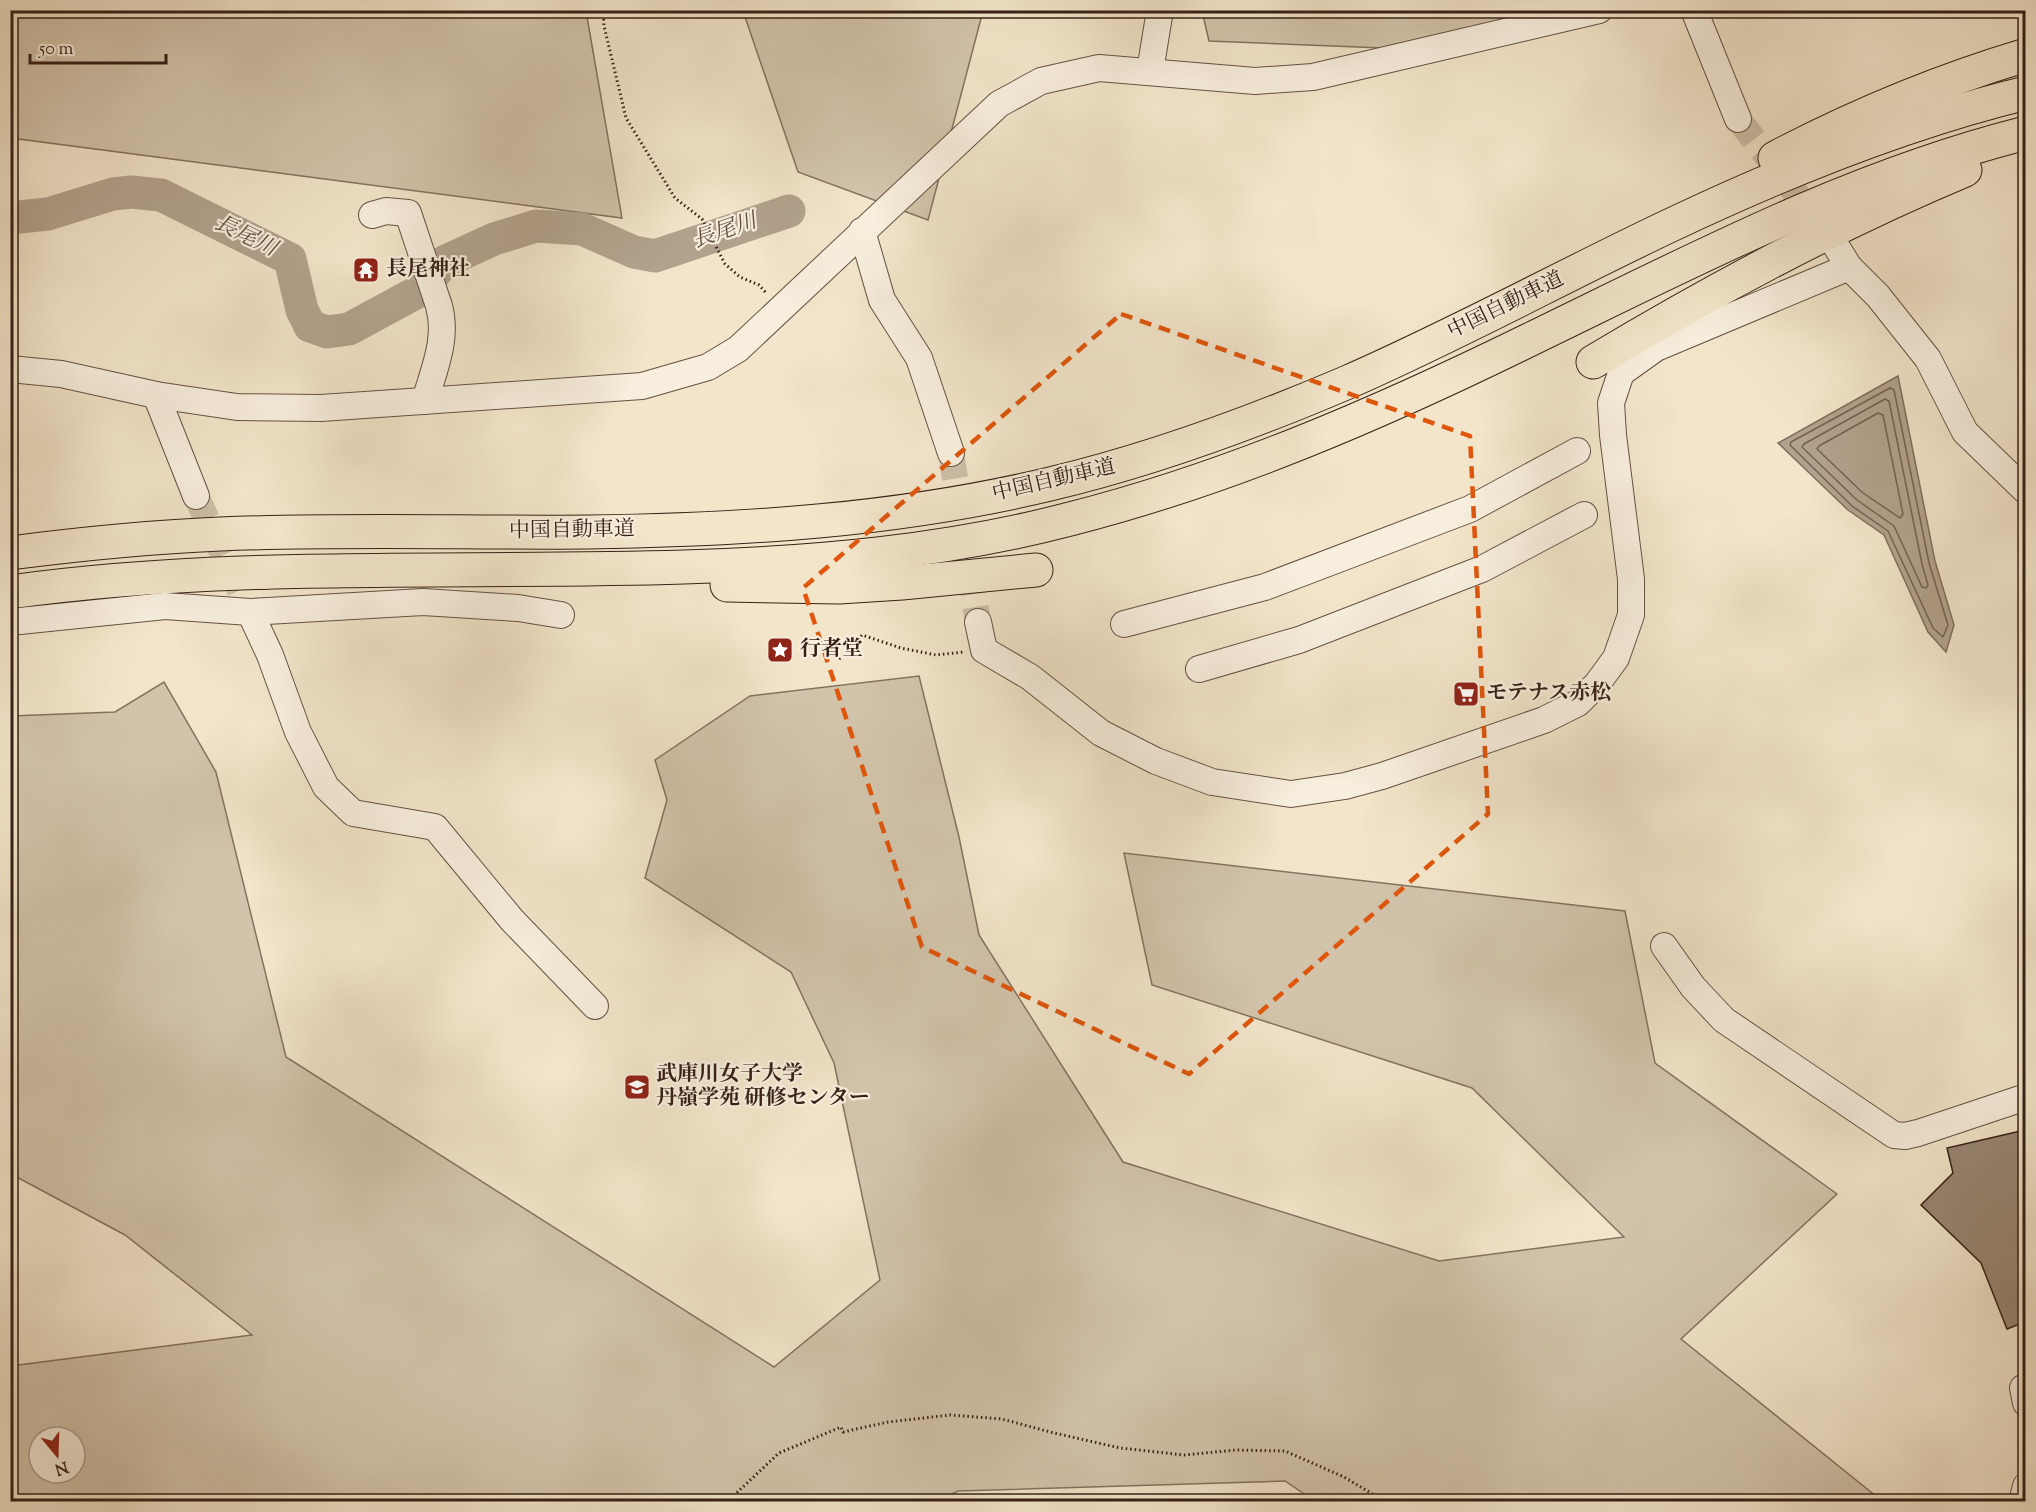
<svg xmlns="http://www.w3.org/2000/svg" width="2036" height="1512" font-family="'Sorts Mill Goudy','Noto Serif JP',serif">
<rect width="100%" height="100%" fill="#f2e5ca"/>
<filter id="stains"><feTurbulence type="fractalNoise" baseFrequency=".00333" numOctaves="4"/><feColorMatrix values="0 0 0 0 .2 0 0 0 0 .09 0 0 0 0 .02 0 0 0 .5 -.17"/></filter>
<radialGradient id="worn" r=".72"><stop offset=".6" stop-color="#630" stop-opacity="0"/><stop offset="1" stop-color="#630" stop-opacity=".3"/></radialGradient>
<g fill="#d2c4ab" stroke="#847260" stroke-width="1.5" fill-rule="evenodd">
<polygon points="11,10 586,11 622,218 11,138"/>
<polygon points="743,11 983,11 928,220 798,172"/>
<polygon points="1202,11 1582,11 1383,48 1209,41"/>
<path d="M919,676l40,161 20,98 144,227 316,99 185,-24 -152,-149 -320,-103 -28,-132 501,58 30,152 182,131 -156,145 201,162 -566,1 -31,-21 -327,10 -23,11 -924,-1v-135l241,-31 -127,-100 -114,-61v-458l104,-4 49,-30 52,90 70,285 488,310 106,-87 -46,-217 -43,-91 -146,-94 22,-78 -12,-40 95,-64zM39,1437h36v36h-36z"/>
</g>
<polygon fill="#b2a28d" stroke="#806e5d" stroke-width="1.5" points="1898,376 1935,561 1954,625 1946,652 1928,632 1884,535 1848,510 1778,443"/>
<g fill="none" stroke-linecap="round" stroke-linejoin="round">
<g stroke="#746152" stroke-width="1.5">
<polygon points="1890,388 1894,390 1929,563 1948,625 1943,637 1933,628 1888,531 1852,506 1790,445 1791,442"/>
<polygon points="1885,399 1889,401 1922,564 1928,585 1926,588 1922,587 1894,526 1857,500 1802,447 1804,444"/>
<polygon points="1878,413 1883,415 1903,514 1900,518 1863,493 1817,449 1819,446"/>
</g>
<polyline stroke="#b2a28d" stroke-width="33" points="10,218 48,214 113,194 131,192 161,195 290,259 302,310 310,326 327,332 349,329 421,290 444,262 494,239 536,226 582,229 634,252 655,256 789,211"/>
</g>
<polygon fill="#988674" stroke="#362016" stroke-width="1.5" points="2025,1130 2025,1322 2007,1329 1981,1263 1921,1205 1953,1173 1947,1148"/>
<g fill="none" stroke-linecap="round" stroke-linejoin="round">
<g stroke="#ccbea6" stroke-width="26" stroke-dasharray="26 13" stroke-linecap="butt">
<polyline points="1738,119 1819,223"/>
<polyline points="951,453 978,622"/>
<polyline points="196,496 250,612"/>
</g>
<defs>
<g id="minor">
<polyline points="1694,10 1738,119"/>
<polyline points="1150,71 1160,10"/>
<path d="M372,215l14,-4 22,2 31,93c9,33 -5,63 -14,95"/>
<polyline points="862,231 882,300 919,358 951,453"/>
<polyline points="1836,246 1849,267 1878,296 1928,359 1965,432 2026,491"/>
<polyline points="10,369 61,374 156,395 237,407 321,408 642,386 708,367 738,349 999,104 1041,81 1099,68 1255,81 1313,77 1599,10"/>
<polyline points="156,395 196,496"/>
<polyline points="250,612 270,655 298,732 326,787 353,813 435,827 512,920 595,1006"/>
<polyline points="10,622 165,606 250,612 423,602 518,608 561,615"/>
<polyline points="978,622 984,650 1030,677 1101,733 1156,761 1212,782 1291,794 1345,786 1382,776 1544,720 1578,703 1597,684 1616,658 1631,615 1631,579 1613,435 1611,403 1621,373 1656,348 1849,267"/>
<polyline points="1124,624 1265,587 1470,509 1577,451"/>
<polyline points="1199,669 1299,640 1482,569 1584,515"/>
<polyline points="1664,946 1693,987 1724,1020 1894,1135 1905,1136 1918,1133 2026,1097"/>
<polyline points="2023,1388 2026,1403"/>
<polyline points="2022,1502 2026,1486"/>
</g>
<g id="highway">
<path d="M1775,158c80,-42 164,-77 251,-103"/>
<path d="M1593,362c120,-72 243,-138 372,-192"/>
<path d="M10,553c70,-9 140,-16 210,-19 123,-5 246,-1 369,-2 154,-2 311,-12 461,-48 102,-24 202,-61 298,-102 110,-48 215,-106 323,-157 114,-54 232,-102 355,-132"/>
<polyline points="727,585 839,587 902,583 1036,570"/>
<path d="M10,592c223,-31 450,-18 674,-25 129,-4 260,-15 386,-48 161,-41 312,-107 461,-180 161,-78 320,-162 495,-206"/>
</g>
</defs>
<use href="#minor" stroke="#655143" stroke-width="28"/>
<use href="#highway" stroke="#362016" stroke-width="35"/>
<g stroke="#362016" stroke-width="3" stroke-dasharray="1.5 3" stroke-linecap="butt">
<polyline points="603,10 604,26 626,118 675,198 702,219 725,264 740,277 759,285 767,294"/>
<polyline points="839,659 862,635 901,648 936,655 964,652"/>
<polyline points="727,1502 779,1453 841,1427 843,1432 888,1422 950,1415 1002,1419 1054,1433 1120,1448 1184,1455 1236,1450 1285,1451 1344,1477 1386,1502"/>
</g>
<use href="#minor" stroke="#f7eedd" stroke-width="26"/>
<use href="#highway" stroke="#f2e5ca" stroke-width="33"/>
</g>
<path fill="none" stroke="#df560c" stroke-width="4.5" stroke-dasharray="12 8" stroke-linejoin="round" d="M1121,314l349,122 18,378 -299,260 -267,-127 -119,-359z"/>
<defs>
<symbol id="temple-square" viewBox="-11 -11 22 22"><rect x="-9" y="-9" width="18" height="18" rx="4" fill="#8f2418" stroke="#f7eedd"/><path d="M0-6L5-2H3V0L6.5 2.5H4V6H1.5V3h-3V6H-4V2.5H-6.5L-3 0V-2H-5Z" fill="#fff"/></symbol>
<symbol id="sight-square" viewBox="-11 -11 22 22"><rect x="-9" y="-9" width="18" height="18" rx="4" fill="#8f2418" stroke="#f7eedd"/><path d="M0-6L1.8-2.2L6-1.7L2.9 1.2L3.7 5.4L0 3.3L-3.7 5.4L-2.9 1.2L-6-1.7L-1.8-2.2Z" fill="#fff"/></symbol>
<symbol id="supermarket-square" viewBox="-11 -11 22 22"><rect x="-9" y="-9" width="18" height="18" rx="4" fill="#8f2418" stroke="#f7eedd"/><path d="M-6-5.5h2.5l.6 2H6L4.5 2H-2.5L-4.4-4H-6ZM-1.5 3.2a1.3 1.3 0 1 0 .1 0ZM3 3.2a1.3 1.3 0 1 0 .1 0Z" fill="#fff"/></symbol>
<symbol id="university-square" viewBox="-11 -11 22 22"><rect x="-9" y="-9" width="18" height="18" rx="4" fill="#8f2418" stroke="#f7eedd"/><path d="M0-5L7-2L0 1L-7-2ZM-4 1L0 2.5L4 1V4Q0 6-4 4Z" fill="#fff"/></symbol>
</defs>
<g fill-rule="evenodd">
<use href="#temple-square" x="351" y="255" width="30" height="30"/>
<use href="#sight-square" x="765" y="635" width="30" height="30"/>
<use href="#supermarket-square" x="1451" y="679" width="30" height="30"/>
<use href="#university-square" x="622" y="1072" width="30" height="30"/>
</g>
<g text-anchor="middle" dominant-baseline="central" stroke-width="4.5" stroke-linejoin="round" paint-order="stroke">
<g font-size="21" font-weight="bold" fill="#362016" stroke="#f7eedd" text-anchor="start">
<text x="386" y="270">長尾神社</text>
<text x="800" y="650">行者堂</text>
<text x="1486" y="694">モテナス赤松</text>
<text x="656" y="1075">武庫川女子大学<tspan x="656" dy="24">丹嶺学苑 研修センター</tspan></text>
</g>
<g font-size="21" fill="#362016" stroke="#f7eedd">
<text transform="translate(1506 306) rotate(-26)">中国自動車道</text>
<text transform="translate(1054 481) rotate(-13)">中国自動車道</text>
<text transform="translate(572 531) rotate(-1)">中国自動車道</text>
</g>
<g font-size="22" font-style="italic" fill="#614e40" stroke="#f7eedd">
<text transform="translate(725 232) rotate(-19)">長尾川</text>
<text transform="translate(245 237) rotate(26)">長尾川</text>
</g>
</g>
<rect width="2036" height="1512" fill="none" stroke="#f2e5ca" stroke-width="36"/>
<rect x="12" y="12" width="2012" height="1488" fill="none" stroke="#362016" stroke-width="3"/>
<rect x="18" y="18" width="2000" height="1476" fill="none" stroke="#362016" stroke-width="1.5"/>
<g transform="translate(57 1455) rotate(161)"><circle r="28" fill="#f7eedd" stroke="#aa9c8d" stroke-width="1.5"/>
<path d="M0-4.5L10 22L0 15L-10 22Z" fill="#8f2418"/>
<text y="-9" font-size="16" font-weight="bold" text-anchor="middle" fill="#362016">N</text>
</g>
<path d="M30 54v9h136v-9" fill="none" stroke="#362016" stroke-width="3"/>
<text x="39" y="54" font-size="18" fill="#362016" stroke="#f7eedd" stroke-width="4.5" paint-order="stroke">50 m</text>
<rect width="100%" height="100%" filter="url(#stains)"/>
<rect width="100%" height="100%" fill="url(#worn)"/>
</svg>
